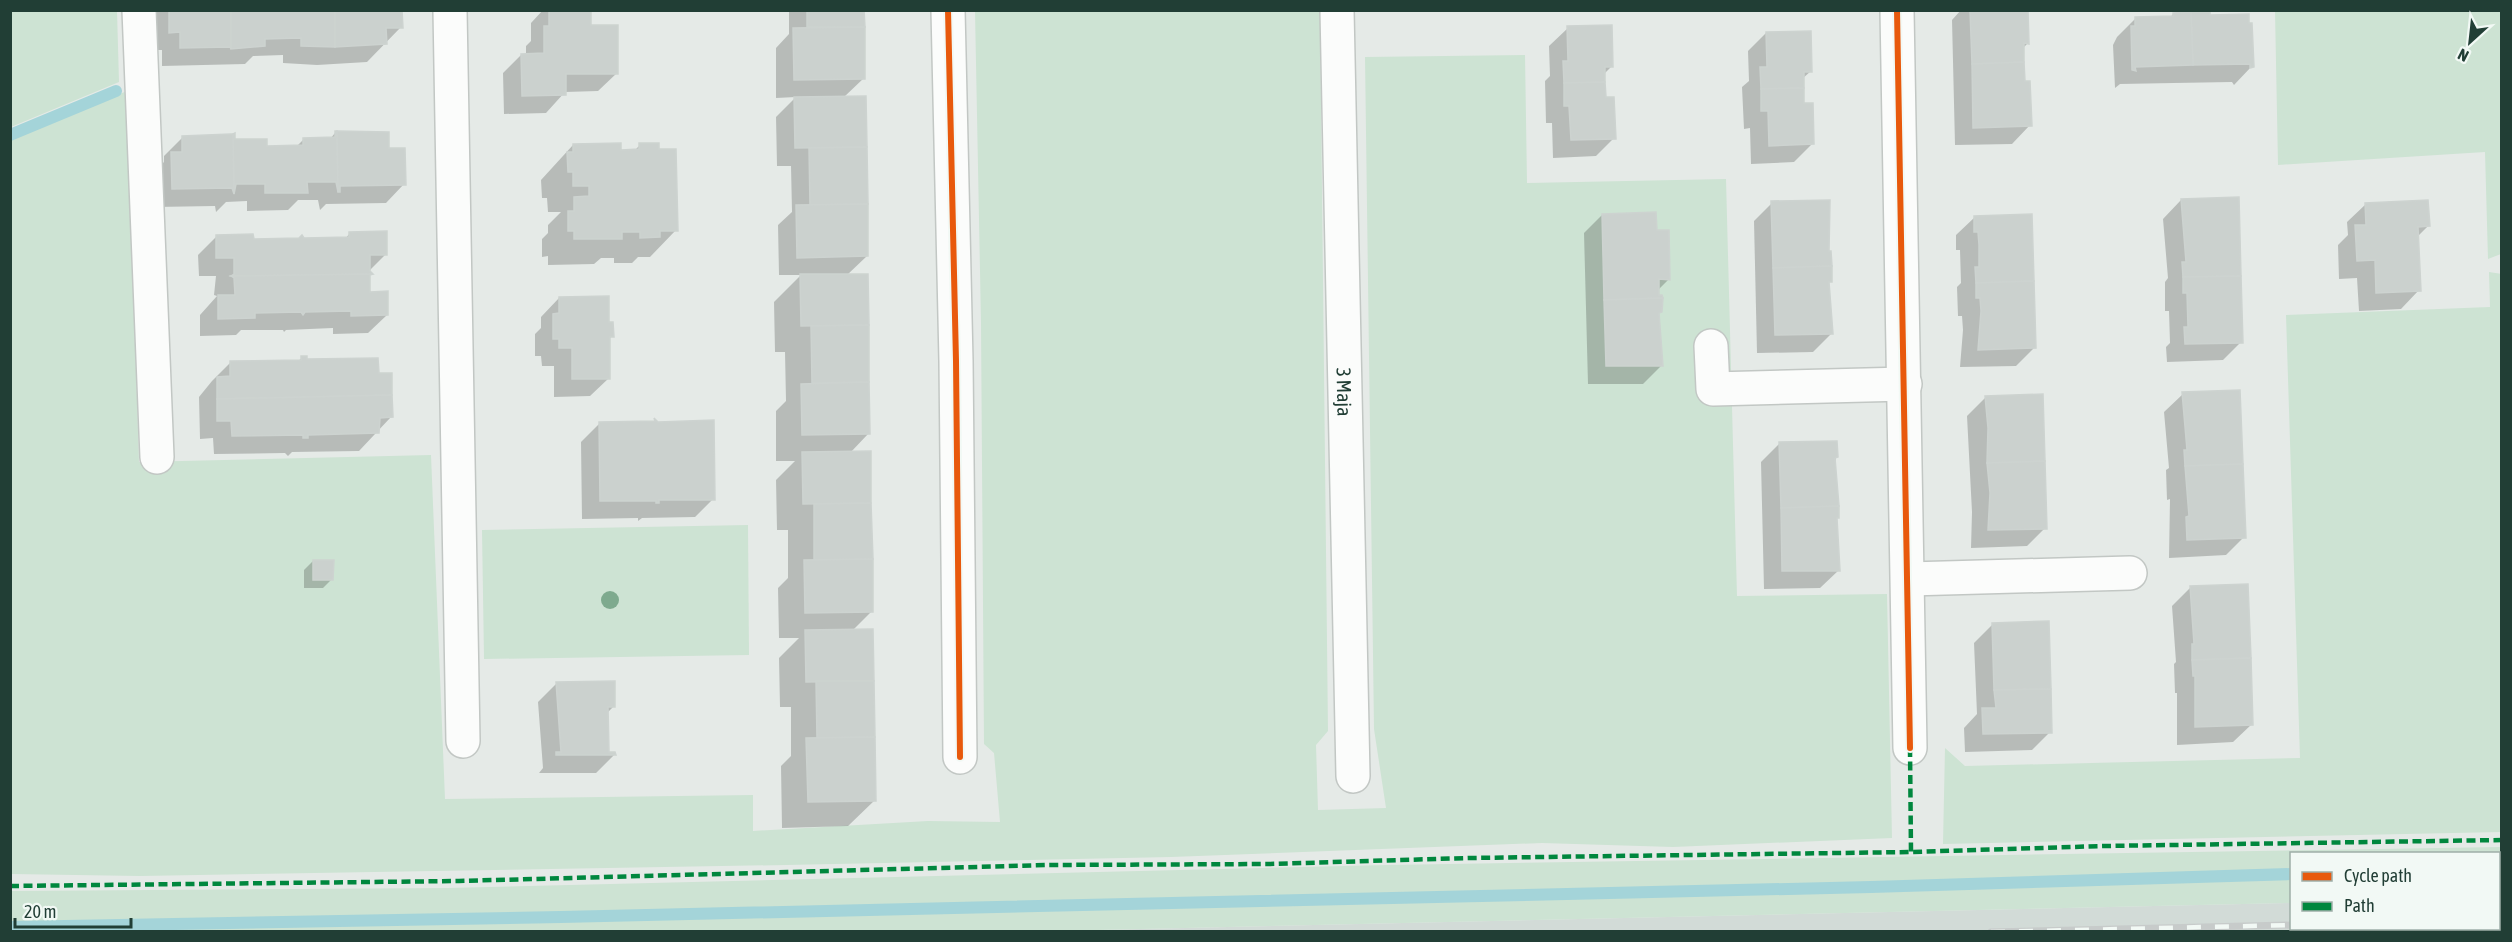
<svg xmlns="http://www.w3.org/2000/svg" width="2512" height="942" font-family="'Asap Condensed',sans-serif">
<rect width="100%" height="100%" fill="#e5eae7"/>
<polygon fill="#d2dbd7" points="2499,898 2501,898 2501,931 1054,931 2291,903 2292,928 2498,928"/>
<g fill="#cde3d3">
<polygon points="11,10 117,11 119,82 11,127"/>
<polygon points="975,11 1320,11 1328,731 1316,745 1318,810 1386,808 1374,729 1365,57 1525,55 1527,183 1726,179 1737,596 1887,594 1892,838 1673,847 1542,843 1171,857 786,865 140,876 11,874 11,139 127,91 139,462 431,455 445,799 753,795 753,831 928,821 1000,822 994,753 984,744 981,323"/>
<polygon points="2275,11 2501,11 2501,254 2488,259 2485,152 2278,165"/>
<polygon points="2489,272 2502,274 2501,832 1943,844 1945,748 1965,766 2300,758 2286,315 2490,307"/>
<polygon points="748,525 749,655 484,659 482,530"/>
<polygon points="2501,847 2501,898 2499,898 2498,854 2292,854 2291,903 1054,931 10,931 11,891 448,888 1387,865"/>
</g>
<g fill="#0003">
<polygon points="156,10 401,10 401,27 367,62 317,65 283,63 283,55 253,56 245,64 162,66 162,50 151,50"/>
<polygon points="543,10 590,10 590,27 617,73 598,91 565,92 546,113 504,114 503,73 521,55 526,55 526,46 531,41 531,23"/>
<polygon points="789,10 863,10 864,78 844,97 864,97 867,256 847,275 867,275 868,434 850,453 869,452 872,611 852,631 875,800 848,826 782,828 781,766 791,756 791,707 780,707 779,658 799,638 779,638 778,588 788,578 788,530 777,530 776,480 795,461 776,461 776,411 786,401 785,352 775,352 774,302 801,275 779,275 778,225 792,212 791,166 777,166 776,117 796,97 776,98 776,48 789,34"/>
<polygon points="1961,10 2027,10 2028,43 2023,48 2024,82 2030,125 2012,144 1955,145 1952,20"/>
<polygon points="2173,14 2247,16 2252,66 2234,85 2232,82 2174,83 2120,84 2115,88 2113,45 2117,37 2135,19 2170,18"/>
<polygon points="1568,28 1612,66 1604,74 1605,99 1614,138 1596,156 1553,158 1552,123 1546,123 1545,81 1550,76 1549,46"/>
<polygon points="1766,33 1811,71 1802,79 1803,105 1812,144 1794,162 1751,164 1750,128 1744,129 1742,87 1749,81 1748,51"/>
<polygon points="335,133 387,149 404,184 386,203 326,204 320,210 318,200 298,200 288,210 247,211 247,201 226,202 216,212 215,206 155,207 154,172 164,162 164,156 182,138 234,141 266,148 296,147 304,139 330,139"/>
<polygon points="573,145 619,151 634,151 640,145 676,230 650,257 638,257 632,263 614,263 614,258 601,258 594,264 548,265 548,256 542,257 542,239 548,233 548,225 561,212 548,212 547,198 542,198 541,180"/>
<polygon points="2181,200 2241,342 2223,360 2167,362 2166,347 2170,343 2169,311 2165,311 2165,282 2168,278 2163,219"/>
<polygon points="1772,203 1826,218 1831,334 1813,352 1757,353 1754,221"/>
<polygon points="2366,204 2428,226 2417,237 2419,290 2401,309 2359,311 2357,278 2339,279 2338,245 2348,235 2347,222"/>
<polygon points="1602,215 1656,232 1669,279 1657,291 1661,312 1657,315 1661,366 1643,384 1588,384 1584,233"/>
<polygon points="1975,217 2034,348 2016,366 1960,367 1963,330 1962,316 1958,316 1957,287 1961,283 1960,250 1956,250 1956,235"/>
<polygon points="350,233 386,254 368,272 369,294 387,315 368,333 333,334 333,328 286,330 284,332 283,330 241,330 236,335 200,336 200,315 217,296 214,295 216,276 199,276 198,255 217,236 252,241 345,239"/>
<polygon points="559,298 612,336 608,340 609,378 590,396 554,397 554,366 542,366 541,356 535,356 535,334 541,328 541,317"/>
<polygon points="302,358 306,361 377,375 391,417 359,451 292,452 288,456 285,453 214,454 213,438 200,439 199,397 212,381 231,362 298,361"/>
<polygon points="2183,394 2244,537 2226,555 2169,558 2170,499 2167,500 2166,470 2169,468 2164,412"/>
<polygon points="1986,397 2045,528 2027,546 1971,548 1972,512 1967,416"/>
<polygon points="654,421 713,499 695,517 642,518 638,521 638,518 582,519 581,442 599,424 652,423"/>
<polygon points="1836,442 1835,494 1839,570 1820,588 1764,589 1761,462 1780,443"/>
<polygon points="313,561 332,579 323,588 304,588 304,570"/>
<polygon points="2190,588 2252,724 2233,742 2177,745 2177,693 2175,693 2174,664 2176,662 2172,606"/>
<polygon points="1992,625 2050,732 2032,750 1965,752 1964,728 1977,714 1974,643"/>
<polygon points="557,683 613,707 607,713 607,753 614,755 596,773 539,773 543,768 538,702"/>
</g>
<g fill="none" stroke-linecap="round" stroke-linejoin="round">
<g stroke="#a4d4d9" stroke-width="12">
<polyline points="10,135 116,91"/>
<polyline points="2498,864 2502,864"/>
<polyline points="10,927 561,917 1871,887 2292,874"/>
</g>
</g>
<g fill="#cbd1ce" stroke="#cdd3d0" stroke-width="1.5">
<polygon points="169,10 231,10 231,49 230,47 180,48 180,32 169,33"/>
<polygon points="231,10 335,10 335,47 301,46 301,38 265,39 265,46 231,49"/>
<polygon points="335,10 402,10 403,28 386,28 387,44 335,47"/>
<polygon points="549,10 591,10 591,25 618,25 618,74 566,74 566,95 522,96 521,54 544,53 544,26 549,26"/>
<polygon points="807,10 864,10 865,27 807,27"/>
<polygon points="1970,10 2028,10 2029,44 2024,43 2024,62 1972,64"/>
<polygon points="2191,12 2210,12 2210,15 2249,14 2249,23 2252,23 2254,67 2250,68 2250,64 2193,65"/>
<polygon points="2191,12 2193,65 2135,67 2136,71 2132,70 2131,26 2135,26 2135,17 2173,16 2173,13"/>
<polygon points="1612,25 1613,67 1605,67 1605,82 1564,83 1563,61 1568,61 1567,26"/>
<polygon points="865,27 865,79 794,80 793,28"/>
<polygon points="1811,31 1812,72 1804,72 1804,88 1761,89 1760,67 1767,67 1766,32"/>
<polygon points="2024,62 2025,81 2030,81 2032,126 1973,128 1972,64"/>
<polygon points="1605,82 1606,97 1614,97 1616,139 1571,140 1569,106 1564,106 1564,83"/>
<polygon points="1804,88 1804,103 1813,103 1814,144 1769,146 1768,111 1761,111 1761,89"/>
<polygon points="866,96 867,147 795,148 794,97"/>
<polygon points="335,131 337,131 338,192 336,182 307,182 308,193 265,193 265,184 236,184 234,194 233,134 235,133 235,139 267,139 267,146 303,145 303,138 335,137"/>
<polygon points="337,131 389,132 389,148 405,148 406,185 340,186 340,192 338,192"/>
<polygon points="231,134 233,134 234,194 232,188 172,189 171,152 182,152 182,136"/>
<polygon points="621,143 621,150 639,149 639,143 659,143 659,149 676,149 678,231 660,231 660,237 640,238 640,232 622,232 622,239 574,239 574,231 568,231 568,211 574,211 574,197 589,196 589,186 573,186 573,172 568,172 567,152 573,152 573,144"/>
<polygon points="867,147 868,204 810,205 809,148"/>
<polygon points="2239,197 2241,276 2183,277 2182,262 2186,262 2181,199"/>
<polygon points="1830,200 1829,251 1831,251 1832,266 1773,268 1771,201"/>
<polygon points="2428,200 2430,226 2418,227 2421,291 2376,293 2375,260 2357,261 2355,225 2366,225 2365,203"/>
<polygon points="868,204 868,256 797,258 796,205"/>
<polygon points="1656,212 1657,230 1669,230 1670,280 1659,279 1659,295 1662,295 1663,298 1604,300 1602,214"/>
<polygon points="2032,214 2034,281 1976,283 1975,267 1979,267 1979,245 1978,232 1974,232 1974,216"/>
<polygon points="387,231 387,255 370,255 370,271 373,274 231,276 234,274 234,258 216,258 216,235 253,234 254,239 299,238 302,235 304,238 349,237 349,232"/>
<polygon points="1832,266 1832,282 1829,282 1833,334 1775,335 1773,268"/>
<polygon points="373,274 370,275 370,292 388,291 388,315 351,316 351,311 305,312 303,315 301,312 255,313 255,318 218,319 218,295 235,295 234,278 231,276"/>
<polygon points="800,274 868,274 869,325 801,326"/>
<polygon points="2241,276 2243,343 2185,344 2184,327 2188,327 2187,293 2183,293 2183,277"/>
<polygon points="2034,281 2036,348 1978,350 1981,311 1980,298 1976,298 1976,283"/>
<polygon points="609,296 609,322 613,322 614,337 610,337 610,379 572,379 572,348 559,348 559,339 553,339 553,314 559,313 559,297"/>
<polygon points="1663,298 1662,312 1659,313 1663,366 1606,366 1604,300"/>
<polygon points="869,325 869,382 812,383 811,326"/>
<polygon points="301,356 307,356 307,359 378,358 379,373 392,373 392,395 217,399 217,377 230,376 230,361 301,360"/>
<polygon points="869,382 870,434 802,435 801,384"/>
<polygon points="2240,390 2243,464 2185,466 2184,450 2187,450 2182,392"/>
<polygon points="2043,394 2045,461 1987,463 1988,428 1985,396"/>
<polygon points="392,395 393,417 380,418 379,433 308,435 308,438 303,438 303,435 232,436 231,421 217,421 217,399"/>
<polygon points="654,418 658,422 714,420 715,500 659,500 659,503 656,503 656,501 600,501 599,422 655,421"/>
<polygon points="1837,441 1838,457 1835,458 1839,506 1781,508 1779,442"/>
<polygon points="871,451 871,503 803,504 802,452"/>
<polygon points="2045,461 2047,529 1988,530 1990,493 1987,463"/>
<polygon points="2243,464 2246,538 2187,540 2186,517 2189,516 2185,466"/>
<polygon points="871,503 873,559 814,561 814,504"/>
<polygon points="1839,506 1839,518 1837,518 1840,571 1782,571 1781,508"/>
<polygon points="873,559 873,612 805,613 804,560"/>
<polygon points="313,560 334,560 333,580 313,580"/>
<polygon points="2248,584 2251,658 2192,660 2192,644 2194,644 2190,586"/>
<polygon points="2049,621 2051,689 1994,690 1992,623"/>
<polygon points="873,629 874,681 806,682 805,630"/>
<polygon points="2251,658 2253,725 2195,727 2195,676 2193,676 2192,660"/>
<polygon points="615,681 615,707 608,707 609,752 615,752 616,755 556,755 556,752 561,752 556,682"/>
<polygon points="816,681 874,681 875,737 817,738"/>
<polygon points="2051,689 2052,733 1983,734 1982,708 1996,708 1994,690"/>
<polygon points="875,737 876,801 808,802 806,738"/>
</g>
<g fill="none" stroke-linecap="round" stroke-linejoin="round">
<defs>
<g id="minor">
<polyline points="139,10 157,457"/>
<polyline points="450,10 463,741"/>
<polyline points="948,10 956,361 960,757"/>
<path id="s1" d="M1337,10l16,766"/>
<polyline points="1897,10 1910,748"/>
<polyline points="1711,346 1713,389 1905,384"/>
<polyline points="1909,579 2130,573"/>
</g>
</defs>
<use href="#minor" stroke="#c2c7c4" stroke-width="36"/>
<use href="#minor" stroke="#fbfcfb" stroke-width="33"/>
<defs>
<g id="rail">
<polyline points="2498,920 2502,920"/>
<polyline points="1991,932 2292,925"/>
</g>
</defs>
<use href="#rail" stroke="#c7cbca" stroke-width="7"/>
<use href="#rail" stroke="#f2f9f5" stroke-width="4.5" stroke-dasharray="14" stroke-linecap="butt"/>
<g stroke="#00873e" stroke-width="4.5" stroke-dasharray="9 4.5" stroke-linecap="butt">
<polyline points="1910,748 1911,852"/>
<polyline points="10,886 459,881 1048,865 1270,864 1468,858 1911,852 2104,846 2502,840"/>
</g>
<defs>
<g id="cycleway">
<polyline points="948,10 956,361 960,757"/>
<polyline points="1897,10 1910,748"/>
</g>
</defs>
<use href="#cycleway" stroke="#f2f9f5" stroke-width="10"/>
<use href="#cycleway" stroke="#e8590c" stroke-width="6"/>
</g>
<circle fill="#7eaa8e" cx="610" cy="600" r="9"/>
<g text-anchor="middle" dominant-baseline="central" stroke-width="6" stroke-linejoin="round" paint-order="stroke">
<g font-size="20" fill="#213e35" stroke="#f2f9f5">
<text stroke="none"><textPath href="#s1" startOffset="382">3 Maja</textPath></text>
</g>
</g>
<rect width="2512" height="942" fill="none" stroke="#213e35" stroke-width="24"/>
<rect x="2290" y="852" width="210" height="78" fill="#f2f9f5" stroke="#9eaea8" stroke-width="1.5"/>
<rect x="2302" y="872" width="30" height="9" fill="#e8590c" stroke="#9eaea8" stroke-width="1.5"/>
<text x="2344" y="882" font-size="18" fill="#213e35">Cycle path</text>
<rect x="2302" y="902" width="30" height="9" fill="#00873e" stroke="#9eaea8" stroke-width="1.5"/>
<text x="2344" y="912" font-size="18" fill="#213e35">Path</text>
<g transform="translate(2470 42) rotate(207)" stroke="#f2f9f5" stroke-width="4.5" paint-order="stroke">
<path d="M0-4.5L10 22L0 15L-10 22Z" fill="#213e35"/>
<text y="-9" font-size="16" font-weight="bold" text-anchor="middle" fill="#213e35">N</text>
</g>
<path d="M15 918v9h116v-9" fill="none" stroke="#213e35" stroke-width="3"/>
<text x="24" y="918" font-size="18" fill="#213e35" stroke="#f2f9f5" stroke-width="4.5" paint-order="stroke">20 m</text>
</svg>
